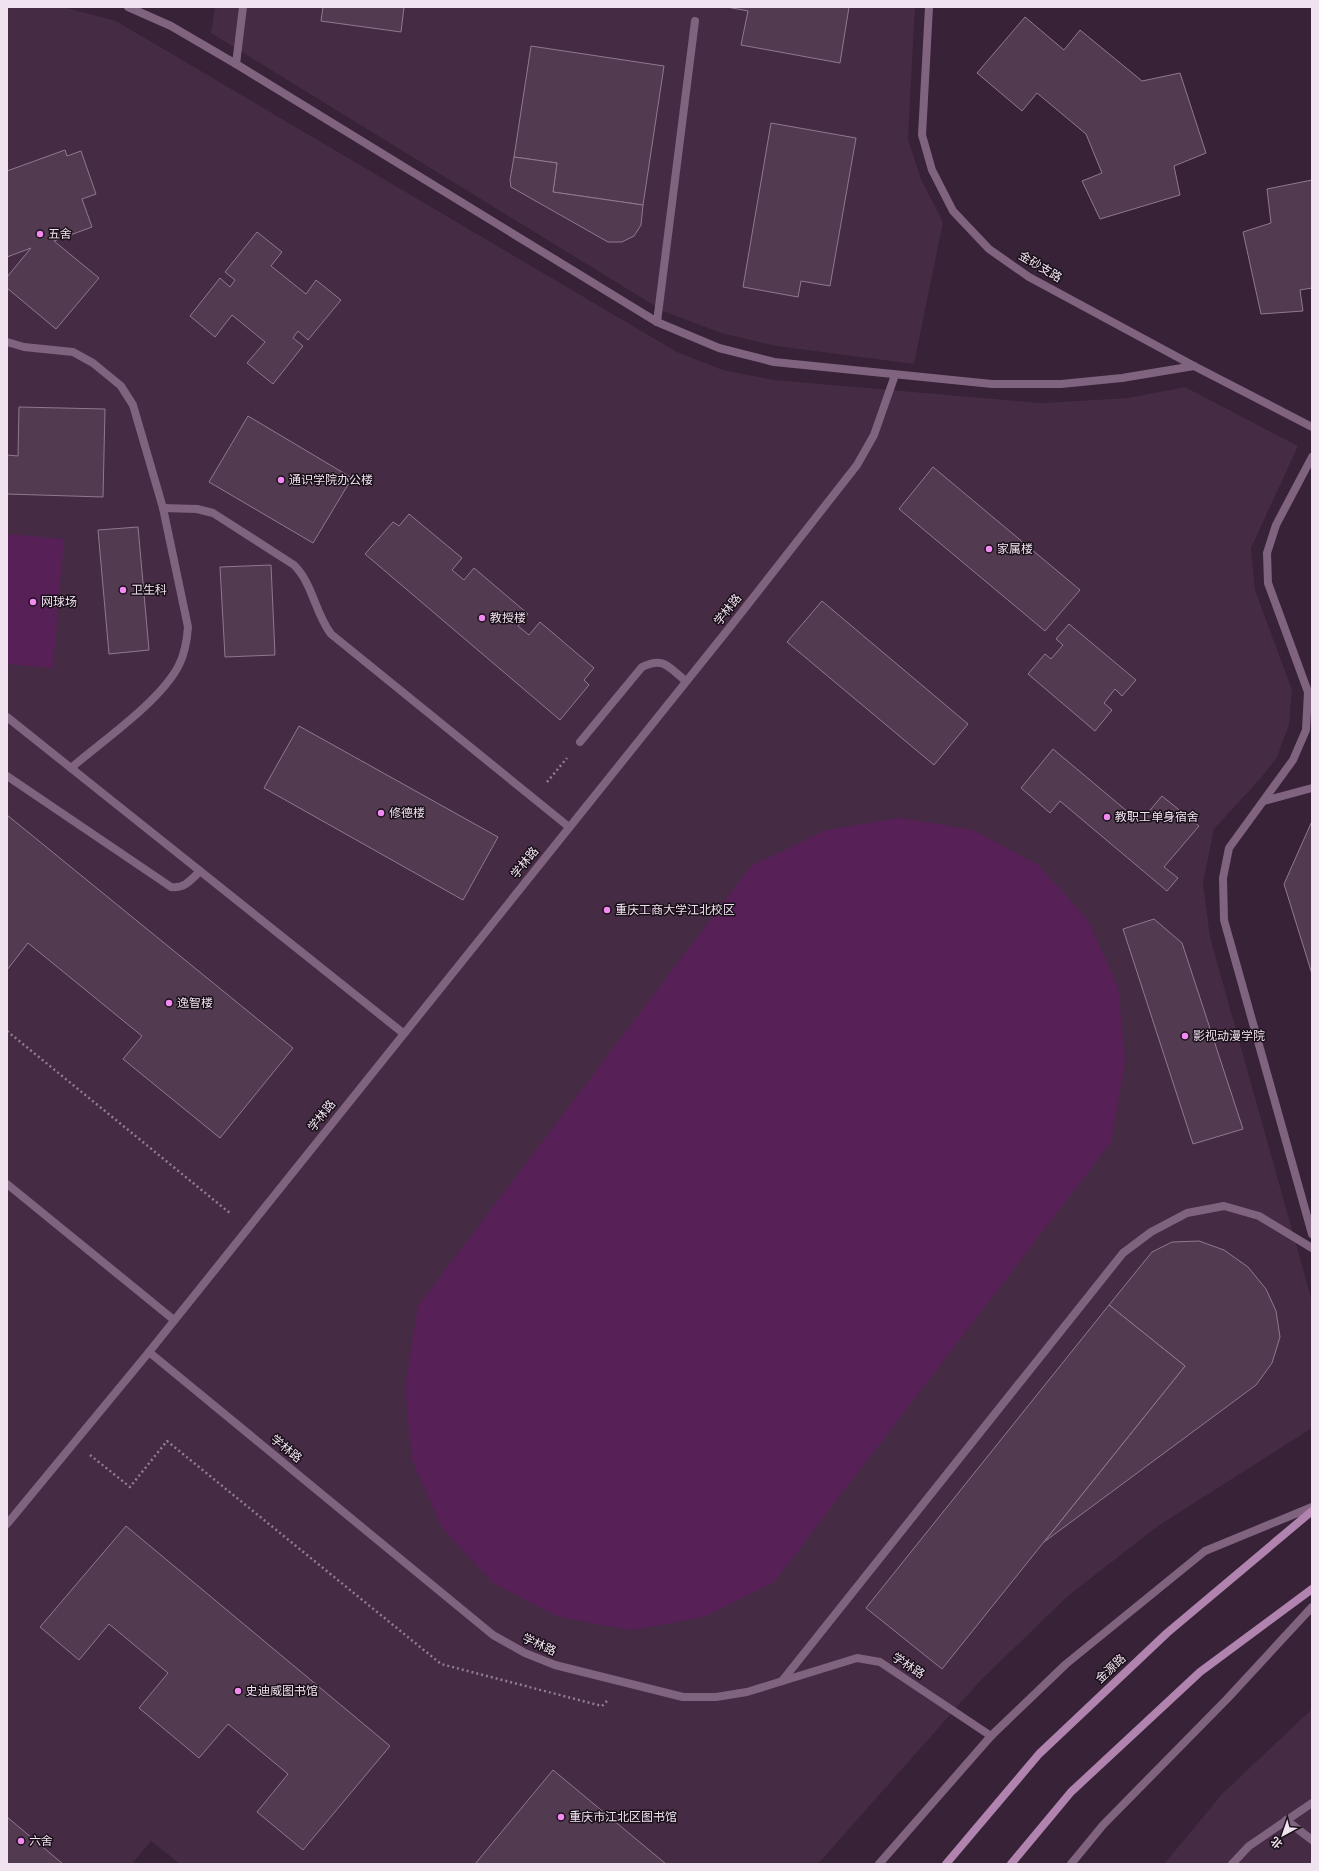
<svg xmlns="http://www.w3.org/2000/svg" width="1319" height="1871" font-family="Signika,'Noto Sans SC',sans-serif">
<rect width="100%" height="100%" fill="#372237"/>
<g fill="#452b44">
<polygon points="7,7 63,7 116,21 677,352 723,370 774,380 1042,403 1128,398 1185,387 1298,446 1251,548 1255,590 1292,690 1289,725 1277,757 1261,778 1214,829 1203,883 1210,937 1312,1301 1312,1428 1158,1526 1068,1596 980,1681 818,1864 180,1864 151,1841 132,1864 7,1864"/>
<polygon points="215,7 915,7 908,139 921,179 943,222 914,364 776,346 721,333 663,311 211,33"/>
<polygon points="1312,1709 1312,1864 1164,1864 1223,1793"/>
</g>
<g fill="#572057">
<polygon points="7,534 64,539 53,668 7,664"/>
<polygon points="900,818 973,830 1038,865 1088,920 1118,987 1125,1061 1111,1142 774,1582 704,1617 631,1630 558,1617 493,1583 442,1528 412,1460 405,1387 418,1306 751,866 826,830"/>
</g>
<g fill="#523b51" stroke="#917890">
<polygon points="323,7 404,7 401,32 321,21"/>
<polygon points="727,7 849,7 840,63 741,45 748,11"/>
<polygon points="1025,17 1064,50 1080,30 1142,81 1180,73 1206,153 1174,166 1180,195 1100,219 1082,181 1102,173 1086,134 1037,93 1022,111 977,73"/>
<polygon points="531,46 664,66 643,205 553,192 557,163 514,157"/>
<polygon points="771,123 856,138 830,286 801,281 798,297 743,287"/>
<polygon points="65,150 67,156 81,151 96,194 82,199 92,227 54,241 99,278 56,329 7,288 7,277 31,248 7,257 7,171"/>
<polygon points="514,157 557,163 553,192 643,205 641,225 634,236 622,242 608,242 511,187 510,180"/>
<polygon points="1312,180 1312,288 1300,290 1303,311 1261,314 1243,232 1271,223 1267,189"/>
<polygon points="257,232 282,252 271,266 306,294 316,280 341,300 308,340 298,331 293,338 303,346 273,384 247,363 265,342 232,315 215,337 190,316 220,278 230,287 235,280 225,272"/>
<polygon points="19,407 105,409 103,497 7,494 7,455 18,456"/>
<polygon points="248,416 352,478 313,543 209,482"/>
<polygon points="933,467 1080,590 1045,631 899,509"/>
<polygon points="409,514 462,558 452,570 464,580 474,568 528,614 518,626 529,635 540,622 594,668 584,680 589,685 560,720 365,554 393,522 399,526"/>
<polygon points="138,527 149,650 109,654 98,530"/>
<polygon points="271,565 275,655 225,657 220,567"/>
<polygon points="822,601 968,724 934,765 787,642"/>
<polygon points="1069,624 1136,680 1122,696 1115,689 1104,703 1112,710 1095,731 1028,674 1045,654 1051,659 1063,645 1056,639"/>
<polygon points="299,726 498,837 463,900 264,788"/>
<polygon points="1053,749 1140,822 1162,796 1199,826 1164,867 1178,878 1167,891 1060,801 1050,813 1021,788"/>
<polygon points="7,815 293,1048 220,1138 123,1059 142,1036 28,943 7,970"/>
<polygon points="1312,821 1312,974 1284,884"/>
<polygon points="1154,919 1182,943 1243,1129 1193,1144 1123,929"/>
<polygon points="1199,1241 1224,1250 1248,1267 1266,1289 1276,1311 1280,1337 1272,1363 1256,1385 1044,1542 1185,1366 1109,1305 1152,1252 1172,1242"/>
<polygon points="1109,1305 1185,1366 942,1669 866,1608"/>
<polygon points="126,1526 390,1746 303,1850 257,1812 288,1774 228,1724 199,1758 139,1708 168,1673 109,1624 79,1660 40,1627"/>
<polygon points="553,1770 666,1864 475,1864"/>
<polygon points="7,1817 63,1864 7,1864"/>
</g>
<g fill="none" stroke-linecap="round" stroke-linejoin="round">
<g stroke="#917e90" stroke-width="2.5" stroke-dasharray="2 3" stroke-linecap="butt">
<polyline points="547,782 567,758"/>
<polyline points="7,1031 231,1214"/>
<polyline points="90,1455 130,1487 167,1441 441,1664 602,1706 608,1700"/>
</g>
<g stroke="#80647f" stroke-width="8">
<polyline points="236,64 243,7"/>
<polyline points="657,322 695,21"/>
<path d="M7,342l17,5 49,5 20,11 28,23 12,19 30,103 25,119c-1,13 -3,26 -9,38 -18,36 -77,76 -108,103"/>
<path d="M163,508l34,1 16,4 81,52c19,19 21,48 37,69l238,193"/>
<polyline points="7,717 403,1033"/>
<path d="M580,742l62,-75c22,-11 27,1 44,14"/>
<path d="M7,776l164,111c13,2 20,-7 29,-16"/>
<polyline points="1264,801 1312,788"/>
<polyline points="7,1184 174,1320"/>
<polyline points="782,1681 1123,1253 1151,1232 1187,1213 1224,1206 1259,1216 1312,1248"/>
<polyline points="1286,1820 1312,1840"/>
<polyline points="1232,1864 1249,1846 1312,1803"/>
</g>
<g stroke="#80647f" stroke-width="8">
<polyline points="128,7 171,26 236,64 657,322 719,348 774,362 992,384 1061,384 1122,378 1194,366"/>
<polyline points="895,375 874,435 857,465 734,622 149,1352 493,1635 525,1653 555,1665 683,1697 716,1697 747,1692 857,1658 880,1662 991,1736"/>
<polyline points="1312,457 1276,525 1267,553 1268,583 1308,692 1306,730 1293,760 1229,848 1223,878 1224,920 1312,1234"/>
<polyline points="7,1524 149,1352"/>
</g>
<g stroke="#80647f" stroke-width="8">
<polyline points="929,7 922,135 932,170 953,211 989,249 1029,277 1194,366 1312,427"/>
<polyline points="879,1864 991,1736 1066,1664 1205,1551 1312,1507"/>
<polyline points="1071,1864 1103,1825 1227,1699 1312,1607"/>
</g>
<g stroke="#b084ae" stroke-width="8">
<polyline points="946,1864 1039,1754 1167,1633 1312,1511"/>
<polyline points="1011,1864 1071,1792 1200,1672 1312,1589"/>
</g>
</g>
<g fill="#f38af2" stroke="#191019" stroke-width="1.5">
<circle cx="40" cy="234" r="4"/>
<circle cx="281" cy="480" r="4"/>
<circle cx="989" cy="549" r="4"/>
<circle cx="123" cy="590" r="4"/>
<circle cx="33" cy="602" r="4"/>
<circle cx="482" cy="618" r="4"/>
<circle cx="381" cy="813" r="4"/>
<circle cx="1107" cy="817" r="4"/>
<circle cx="607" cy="910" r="4"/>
<circle cx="169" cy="1003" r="4"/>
<circle cx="1185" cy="1036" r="4"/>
<circle cx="238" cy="1691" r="4"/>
<circle cx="561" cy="1817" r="4"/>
<circle cx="21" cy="1841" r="4"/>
</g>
<g text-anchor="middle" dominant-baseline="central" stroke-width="3" stroke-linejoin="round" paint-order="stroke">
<g font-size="12" fill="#f1e2f0" stroke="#191019" text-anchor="start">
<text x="48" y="234">五舍</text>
<text x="289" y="480">通识学院办公楼</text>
<text x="997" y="549">家属楼</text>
<text x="131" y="590">卫生科</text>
<text x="41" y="602">网球场</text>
<text x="490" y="618">教授楼</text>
<text x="389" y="813">修德楼</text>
<text x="1115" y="817">教职工单身宿舍</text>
<text x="615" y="910">重庆工商大学江北校区</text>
<text x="177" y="1003">逸智楼</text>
<text x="1193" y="1036">影视动漫学院</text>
<text x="246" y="1691">史迪威图书馆</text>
<text x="569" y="1817">重庆市江北区图书馆</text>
<text x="29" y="1841">六舍</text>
</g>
<g font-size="12" fill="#f1e2f0" stroke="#191019">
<text transform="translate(1040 267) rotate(31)">金砂支路</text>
<text transform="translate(728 610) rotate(-52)">学林路</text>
<text transform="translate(525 863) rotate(-51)">学林路</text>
<text transform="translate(322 1116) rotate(-52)">学林路</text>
<text transform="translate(286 1449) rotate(39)">学林路</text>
<text transform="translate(539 1645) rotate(24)">学林路</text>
<text transform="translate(908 1666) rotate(33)">学林路</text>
<text transform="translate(1111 1669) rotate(-43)">金源路</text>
</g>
</g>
<rect width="1319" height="1871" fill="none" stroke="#f1e2f0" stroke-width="16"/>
<g transform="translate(1283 1835) rotate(220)" stroke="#191019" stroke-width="3" paint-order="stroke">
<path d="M0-3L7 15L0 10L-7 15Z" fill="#f1e2f0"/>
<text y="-6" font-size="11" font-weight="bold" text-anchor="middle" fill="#f1e2f0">北</text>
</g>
</svg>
